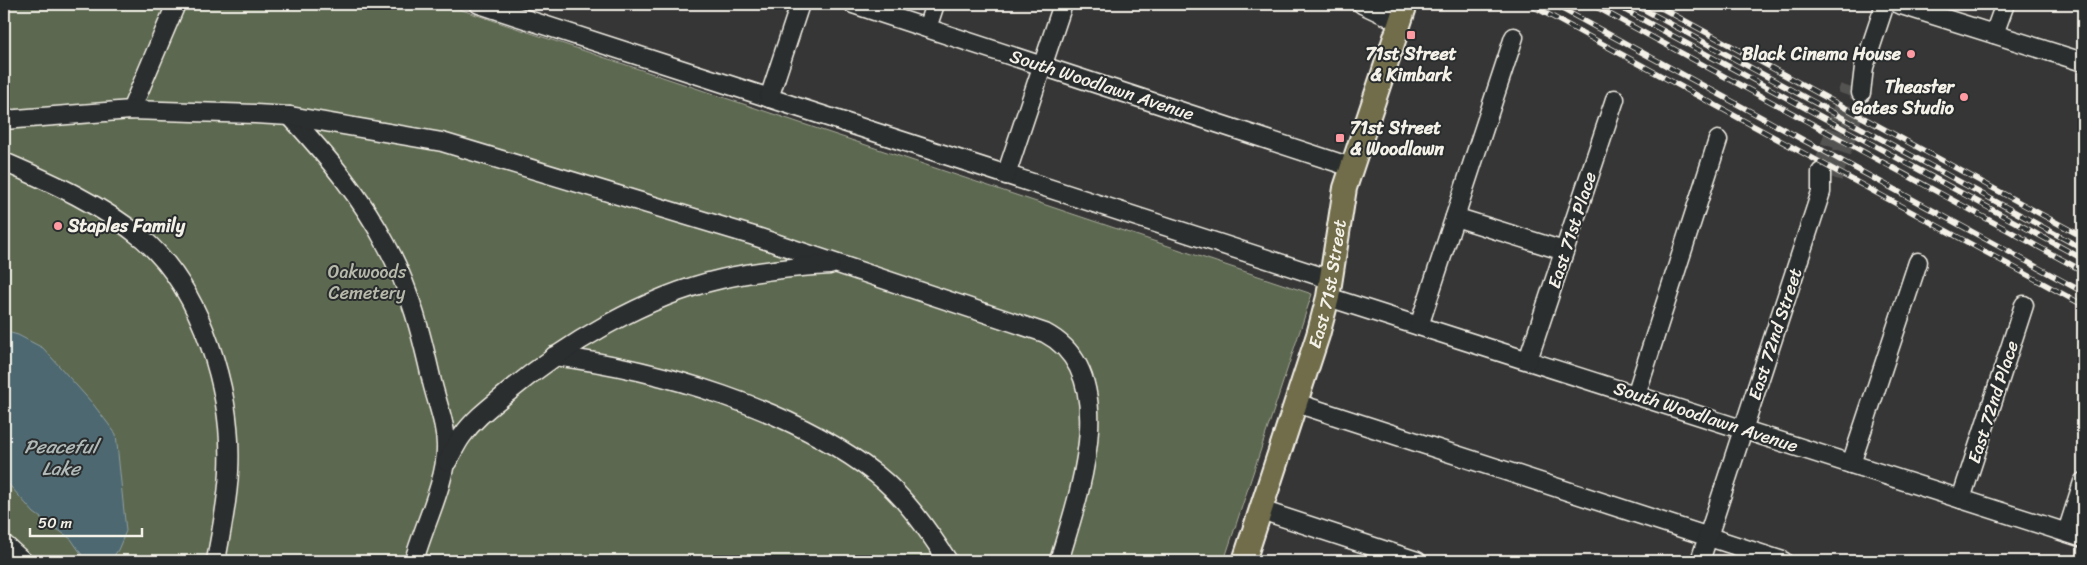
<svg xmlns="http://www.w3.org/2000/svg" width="2087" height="565" font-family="Sriracha,sans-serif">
<rect width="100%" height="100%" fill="#373636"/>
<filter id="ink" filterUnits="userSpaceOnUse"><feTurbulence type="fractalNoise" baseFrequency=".02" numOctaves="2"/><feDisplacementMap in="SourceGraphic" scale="10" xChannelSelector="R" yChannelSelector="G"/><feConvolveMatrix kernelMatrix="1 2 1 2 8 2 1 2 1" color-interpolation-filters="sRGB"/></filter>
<g filter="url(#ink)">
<polygon fill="#5c674f" stroke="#a8ac9c" points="4,4 444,4 1312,294 1224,561 4,561"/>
<polygon fill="#4d6871" stroke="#909fa1" points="4,331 18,335 43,348 93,404 116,434 126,531 118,550 111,560 92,561 84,558 71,539 34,513 4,479"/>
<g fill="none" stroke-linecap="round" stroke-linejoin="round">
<g stroke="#535251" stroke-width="18" stroke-dasharray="18 9" stroke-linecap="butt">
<polyline points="1821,172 1849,87"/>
<polyline points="1833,178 1861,93"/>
</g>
<defs>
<g id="minor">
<polyline points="479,4 1332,280"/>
<polyline points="853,4 1351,167"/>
<polyline points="1362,4 1400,22"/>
<polyline points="1898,4 2083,62"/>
<polyline points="927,28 935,4"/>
<polyline points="1994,34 2005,4"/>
<polyline points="1861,93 1864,67 1885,4"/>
<polyline points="769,98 800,4"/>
<polyline points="131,110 176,4"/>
<path d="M290,116c37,40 72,82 97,130 23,42 35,91 45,136 5,21 15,45 14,67 0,34 -23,78 -32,112"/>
<path d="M4,120l127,-10 124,4 35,2 152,26 312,94 291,97c78,41 33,164 14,228"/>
<path d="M4,162c49,21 98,43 139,77 60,52 90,155 86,232 -1,30 -8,60 -13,90"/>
<polyline points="1006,175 1063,4"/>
<polyline points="1455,217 1564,251"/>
<polyline points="1328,297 2083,538"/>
<polyline points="1419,326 1514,37"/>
<path d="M554,356c105,13 237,52 322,118 29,23 52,56 72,87"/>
<polyline points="1528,360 1615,99"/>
<polyline points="1636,395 1718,140"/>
<polyline points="1296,403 1783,561"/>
<path d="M447,462c5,-8 9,-18 15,-26 12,-17 28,-29 44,-42 58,-49 140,-98 215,-115 35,-8 73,-12 109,-14"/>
<polyline points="1851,464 1918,262"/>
<polyline points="1961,499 2024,305"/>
<polyline points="1261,510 1417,561"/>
<polyline points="2067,532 2083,482"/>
<polyline points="4,544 23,561"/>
<polyline points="1700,561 1821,192 1821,172"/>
</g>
<g id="major">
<path id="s1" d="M1244,561l74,-226 10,-38 17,-109 61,-184"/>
</g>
</defs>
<use href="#minor" stroke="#f4f1e8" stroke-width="21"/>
<use href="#major" stroke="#f4f1e8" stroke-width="26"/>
<use href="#minor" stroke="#2a2d2e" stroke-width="18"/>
<use href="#major" stroke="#716d4b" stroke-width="22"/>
<defs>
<g id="rail">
<polyline points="1529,4 2083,305"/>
<polyline points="1553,4 2083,292"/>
<polyline points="1591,4 2083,271"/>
<polyline points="1614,4 2083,259"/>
<polyline points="1634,4 2083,249"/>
<polyline points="1654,4 2083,237"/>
</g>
</defs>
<use href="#rail" stroke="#f4f1e8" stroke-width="5.5"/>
<use href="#rail" stroke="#2a2d2e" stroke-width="4" stroke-dasharray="11" stroke-linecap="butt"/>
</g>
</g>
<g fill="#ff9aa2" stroke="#2a2d2e" stroke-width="2">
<rect x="1406" y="30" width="10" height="10" rx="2.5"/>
<circle cx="1911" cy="54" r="5"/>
<circle cx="1964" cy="97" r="5"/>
<rect x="1335" y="133" width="10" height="10" rx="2.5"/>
<circle cx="58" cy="226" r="5"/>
</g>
<g text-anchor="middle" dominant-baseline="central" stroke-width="4" stroke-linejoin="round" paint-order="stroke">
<g font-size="18" font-weight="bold" fill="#f4f1e8" stroke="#2a2d2e" text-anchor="end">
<text x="1411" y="54" text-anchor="middle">71st Street<tspan x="1411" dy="21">&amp; Kimbark</tspan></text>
<text x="1901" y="54">Black Cinema House</text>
<text x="1954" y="87">Theaster<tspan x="1954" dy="21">Gates Studio</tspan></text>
<text x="1350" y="128" text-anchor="start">71st Street<tspan x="1350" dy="21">&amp; Woodlawn</tspan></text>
<text x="68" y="226" text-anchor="start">Staples Family</text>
</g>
<g font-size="18" fill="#f4f1e8" stroke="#2a2d2e">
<text transform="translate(1102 85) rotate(18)">South Woodlawn Avenue</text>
<text transform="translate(1572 230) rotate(-72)">East 71st Place</text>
<text stroke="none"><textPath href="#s1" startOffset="290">East 71st Street</textPath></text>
<text transform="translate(1775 334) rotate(-72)">East 72nd Street</text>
<text transform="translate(1993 402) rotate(-72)">East 72nd Place</text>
<text transform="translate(1706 417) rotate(18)">South Woodlawn Avenue</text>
</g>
<g font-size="18" fill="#b7baab" stroke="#2a2d2e">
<text x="367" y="272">Oakwoods<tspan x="367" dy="21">Cemetery</tspan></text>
</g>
<g font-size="19" font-style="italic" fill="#b1bab8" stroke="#2a2d2e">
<text x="61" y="446">Peaceful<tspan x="61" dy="22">Lake</tspan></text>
</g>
</g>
<rect width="2087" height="565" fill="none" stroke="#2a2d2e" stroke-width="20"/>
<rect x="10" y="10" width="2067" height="545" fill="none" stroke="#f4f1e8" stroke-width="2" filter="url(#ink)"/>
<path d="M30 528v8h112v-8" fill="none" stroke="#f4f1e8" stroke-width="2.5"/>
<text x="38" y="528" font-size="15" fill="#f4f1e8" stroke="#2a2d2e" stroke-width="4" paint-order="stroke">50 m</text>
</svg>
